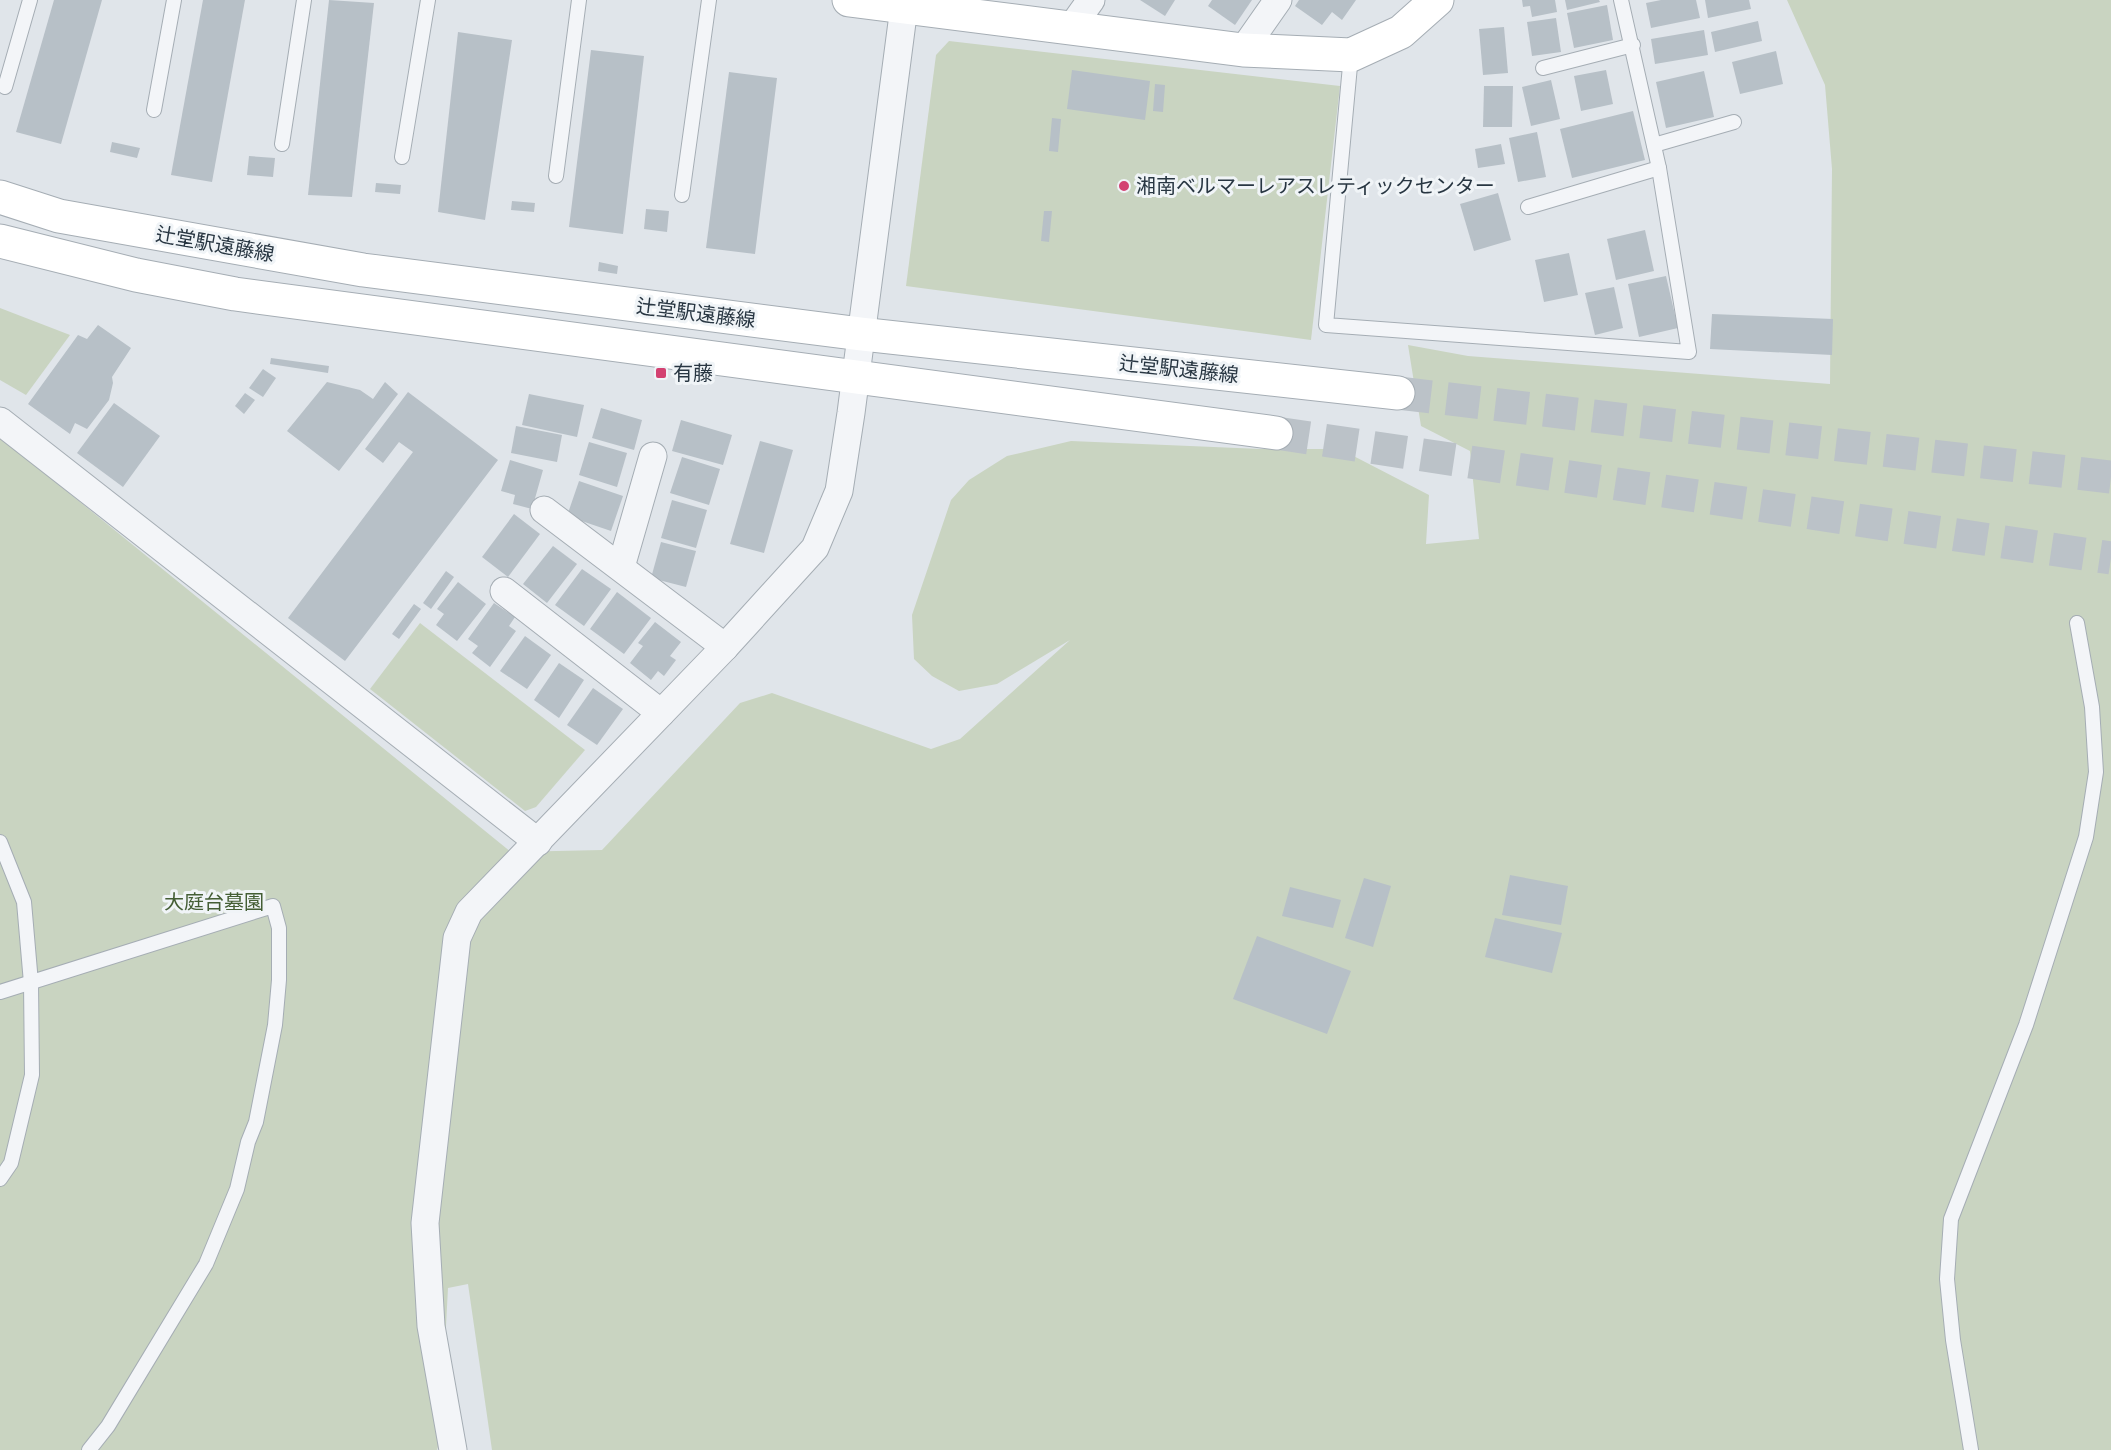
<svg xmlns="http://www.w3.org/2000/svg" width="2111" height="1450" font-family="'DM Sans','Noto Sans JP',sans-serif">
<rect width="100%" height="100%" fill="#e0e5ea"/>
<g fill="#c9d4c1">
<polygon points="1787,0 2111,0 2111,1450 492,1450 468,1284 448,1288 440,1439 437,1450 0,1450 0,437 511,852 602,850 740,703 772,693 931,749 960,739 1070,640 997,684 959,691 932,676 914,659 912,615 951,500 969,480 1007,456 1071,441 1261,449 1340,449 1429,495 1426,544 1479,539 1470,451 1421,426 1408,345 1468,356 1830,384 1832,169 1825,85"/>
<polygon points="949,41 1340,86 1311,340 906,286 936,55"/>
<polygon points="0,308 70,335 26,395 0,380"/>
<polygon points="420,623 585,750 536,807 525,811 370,689"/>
</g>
<g fill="#b7c0c7">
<polygon points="54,0 102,0 61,144 16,132"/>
<polygon points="203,0 245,0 212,182 171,175"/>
<polygon points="329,0 374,3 352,197 308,195"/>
<polygon points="1140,0 1175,0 1165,16"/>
<polygon points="1212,0 1252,0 1235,25 1208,6"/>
<polygon points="1299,0 1356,0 1342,20 1332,12 1322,25 1295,6"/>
<polygon points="1522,0 1555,0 1557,12 1532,17 1530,6 1523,7"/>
<polygon points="1565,0 1599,0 1600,2 1567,10"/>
<polygon points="1661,0 1696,0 1700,18 1651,28 1646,3"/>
<polygon points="1705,0 1749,0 1751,9 1708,18"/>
<polygon points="1607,5 1613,40 1574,48 1567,13"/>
<polygon points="1556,18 1561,52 1532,56 1527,22"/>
<polygon points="1758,21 1762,41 1715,52 1711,32"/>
<polygon points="1504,27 1508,73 1483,75 1479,29"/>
<polygon points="1704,30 1708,55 1655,64 1651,39"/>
<polygon points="458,32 512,40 485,220 438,212"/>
<polygon points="591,50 644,56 623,234 569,227"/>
<polygon points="1776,51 1783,84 1740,94 1732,62"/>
<polygon points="1072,70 1150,81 1145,120 1067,109"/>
<polygon points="1606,70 1613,104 1581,111 1574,76"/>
<polygon points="1704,71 1714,117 1666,128 1656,82"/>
<polygon points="729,72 777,78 755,254 706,248"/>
<polygon points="1551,80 1560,119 1531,126 1522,87"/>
<polygon points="1155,84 1165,85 1163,112 1153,111"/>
<polygon points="1484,86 1513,86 1512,127 1483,127"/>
<polygon points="1633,111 1645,160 1572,178 1560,129"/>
<polygon points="1052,118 1061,119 1058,152 1049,151"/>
<polygon points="1537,132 1546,177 1518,182 1509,138"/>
<polygon points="112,142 140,148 137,158 110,152"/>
<polygon points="1501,144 1505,164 1478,168 1475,149"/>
<polygon points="249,156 275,158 273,177 247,175"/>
<polygon points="376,183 401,185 400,194 375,192"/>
<polygon points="1498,193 1511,240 1474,251 1460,204"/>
<polygon points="512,201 535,203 534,212 511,210"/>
<polygon points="646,209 669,211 667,232 644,229"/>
<polygon points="1044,211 1052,211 1049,242 1041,241"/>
<polygon points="1645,230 1654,271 1616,280 1607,239"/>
<polygon points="1569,253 1578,295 1544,302 1535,260"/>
<polygon points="599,262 618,266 617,274 598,271"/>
<polygon points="1666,276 1678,328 1639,337 1628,284"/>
<polygon points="1614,287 1623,328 1595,335 1585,293"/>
<polygon points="1712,314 1833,319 1832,355 1710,349"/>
<polygon points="98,325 131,348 112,377 113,383 109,400 87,429 75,423 70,434 28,404 78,335 87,339"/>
<polygon points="271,358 329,366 328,373 270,364"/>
<polygon points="263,369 276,378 263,397 249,388"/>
<polygon points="327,382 360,390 373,399 385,382 398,394 339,471 287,431"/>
<polygon points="408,392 498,460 345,661 288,618 413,452 399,442 383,463 365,449"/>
<polygon points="245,393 255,400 244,414 235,406"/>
<polygon points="529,394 584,405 577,437 522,425"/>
<polygon points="114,403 160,436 123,487 77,453"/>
<polygon points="601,408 642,420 634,450 592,438"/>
<polygon points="681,420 732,435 723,465 672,451"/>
<polygon points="516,426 562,435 557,462 511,453"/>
<polygon points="760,441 793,450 764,553 730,544"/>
<polygon points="589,442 627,453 617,487 579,475"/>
<polygon points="682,457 720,469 709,505 670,493"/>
<polygon points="510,460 543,470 532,509 513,504 515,495 501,491"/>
<polygon points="579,481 623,496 611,531 567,516"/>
<polygon points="672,500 707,510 696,548 661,538"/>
<polygon points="514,514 540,534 508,577 482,557"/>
<polygon points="661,542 696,551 686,587 651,578"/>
<polygon points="553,546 577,564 547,603 523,584"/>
<polygon points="582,569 611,589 584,626 555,605"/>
<polygon points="446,571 454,577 431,609 423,603"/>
<polygon points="458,582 486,604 457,641 436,625 444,614 437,609"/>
<polygon points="617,592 651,618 624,654 590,629"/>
<polygon points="494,603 515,617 509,626 516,631 490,667 472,653 478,646 468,639"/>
<polygon points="414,604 421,609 399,639 392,634"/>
<polygon points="655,622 681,642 670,656 676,660 664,676 658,671 651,680 630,663 643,646 638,643"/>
<polygon points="525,636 551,655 527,689 500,671"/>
<polygon points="559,663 584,680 559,718 534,700"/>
<polygon points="593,688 623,709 597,745 567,725"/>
<polygon points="1510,875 1568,886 1561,925 1502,915"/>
<polygon points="1364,878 1391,886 1373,947 1345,938"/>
<polygon points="1290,887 1341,900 1333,928 1282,916"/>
<polygon points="1495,918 1562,933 1552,973 1485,957"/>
<polygon points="1257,936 1351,971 1327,1034 1233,999"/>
</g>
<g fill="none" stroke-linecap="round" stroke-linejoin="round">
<g stroke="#bbc2c8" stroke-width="33" stroke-dasharray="33 16" stroke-linecap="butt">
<polyline points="1398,393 2111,477"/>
<polyline points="1276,433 2111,558"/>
</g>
<defs>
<g id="lane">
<polyline points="1351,55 1326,325 1689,352 1659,168 1621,0"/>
<polyline points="1543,68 1633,45"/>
<polyline points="5,87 30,0"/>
<polyline points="154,110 174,0"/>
<polyline points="282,144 304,0"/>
<polyline points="1654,145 1734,122"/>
<polyline points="402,157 428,0"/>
<polyline points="556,176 579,0"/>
<polyline points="682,195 709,0"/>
<polyline points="1528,207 1659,168"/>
<polyline points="0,842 24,902 31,983 32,1075 11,1163 0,1179"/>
<polyline points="0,992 273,906 279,928 279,980 275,1025 256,1122 248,1142 237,1189 206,1264 108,1426 89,1450"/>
<polyline points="1971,1450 1953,1340 1947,1279 1951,1219 2026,1025 2086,837 2096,772 2092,707 2077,623"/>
</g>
<g id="street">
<polyline points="1071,28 1091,0"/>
<polyline points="1243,50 1278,0"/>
<polyline points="0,421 538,842"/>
<polyline points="544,510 725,647"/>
<polyline points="621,567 653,456"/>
<polyline points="504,591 661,713"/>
<polyline points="453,1450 431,1326 425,1223 457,938 469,912 725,647 815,548 839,491 851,413 904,7 903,0"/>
</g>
<g id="secondary">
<polyline points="849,0 1243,50 1351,55 1401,32 1437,0"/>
<polyline points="0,197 59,216 363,270 861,334 1398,393"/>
<polyline points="0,241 136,275 235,294 1276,433"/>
</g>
</defs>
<use href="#lane" stroke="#a5adb4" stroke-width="16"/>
<use href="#street" stroke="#a5adb4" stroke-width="29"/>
<use href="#secondary" stroke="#a5adb4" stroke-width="35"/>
<use href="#lane" stroke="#f3f5f8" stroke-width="14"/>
<use href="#street" stroke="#f3f5f8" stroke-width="27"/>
<use href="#secondary" stroke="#fff" stroke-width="33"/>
</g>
<g fill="#d34171" stroke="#f0f4f7" stroke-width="2">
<circle cx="1124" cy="186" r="6"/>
<rect x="655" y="367" width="12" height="12" rx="3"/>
</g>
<g text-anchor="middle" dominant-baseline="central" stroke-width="6" stroke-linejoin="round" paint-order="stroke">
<g font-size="20" fill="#283642" stroke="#f0f4f7" text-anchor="start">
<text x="1136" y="186">湘南ベルマーレアスレティックセンター</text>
<text x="673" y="373">有藤</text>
</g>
<g font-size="20" fill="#283642" stroke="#f0f4f7">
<text transform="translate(215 244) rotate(10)">辻堂駅遠藤線</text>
<text transform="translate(696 313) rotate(7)">辻堂駅遠藤線</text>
<text transform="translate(1179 369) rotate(6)">辻堂駅遠藤線</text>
</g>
<g font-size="20" fill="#445e35" stroke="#f0f4f7">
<text x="214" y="902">大庭台墓園</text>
</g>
</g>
</svg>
